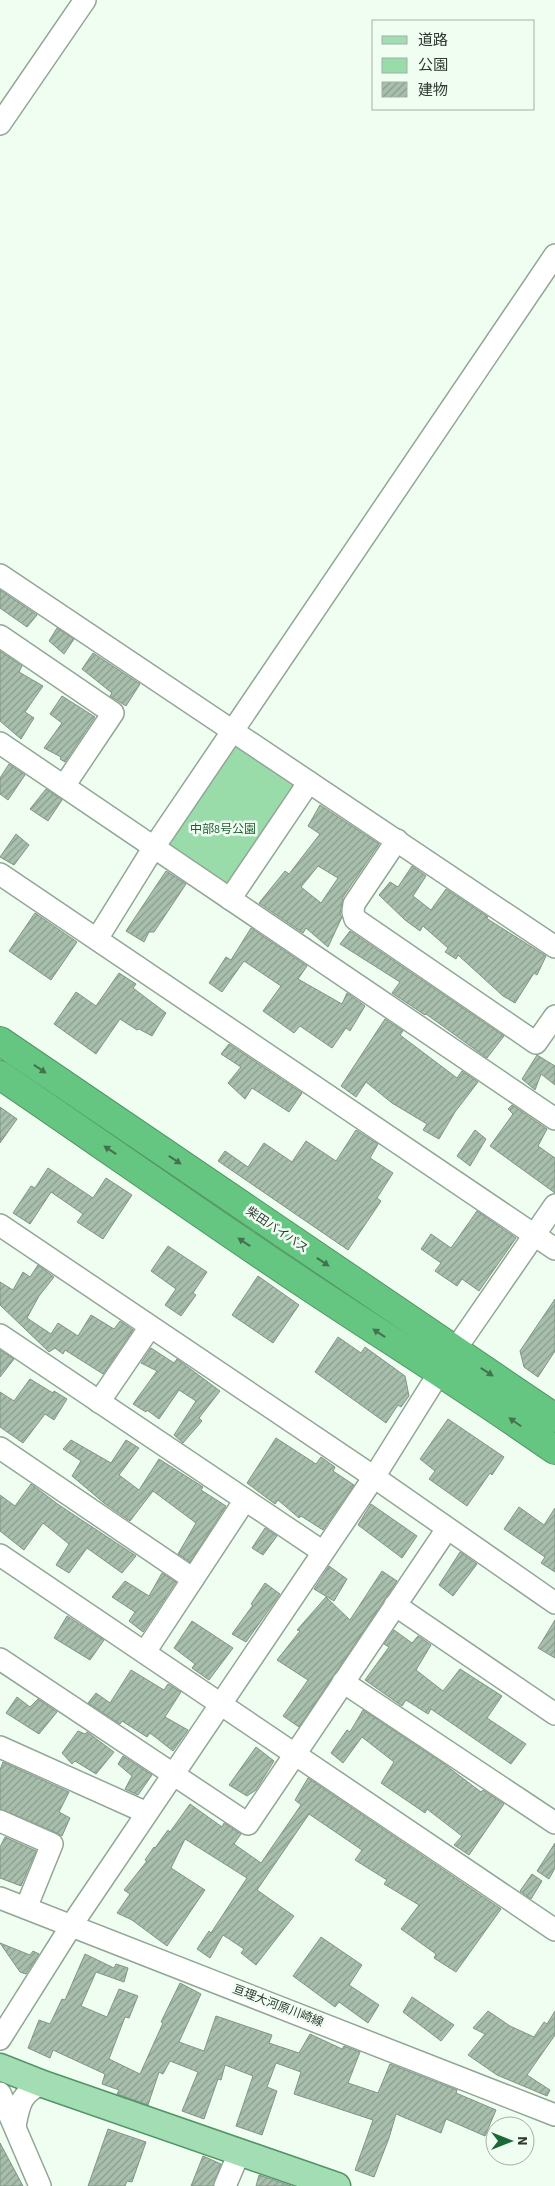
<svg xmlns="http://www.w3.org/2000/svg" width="555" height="2186" font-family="'Source Sans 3','Noto Sans JP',sans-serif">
<defs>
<pattern id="building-hatch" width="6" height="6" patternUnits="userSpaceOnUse" patternTransform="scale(1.25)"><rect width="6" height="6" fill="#a9bfad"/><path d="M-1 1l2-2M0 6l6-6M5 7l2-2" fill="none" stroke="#8a9c8d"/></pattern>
</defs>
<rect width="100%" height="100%" fill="#f0fef2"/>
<polygon fill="#9adbaa" points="241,745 296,781 296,788 232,885 225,886 168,847 168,841 233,747"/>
<g fill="url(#building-hatch)" stroke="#809685" fill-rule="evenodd">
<polygon points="0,590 37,615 27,627 0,608"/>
<polygon points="57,628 74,639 64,654 49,641"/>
<polygon points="0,651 22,666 19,672 43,686 25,712 34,718 21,739 0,721"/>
<polygon points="93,653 140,684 126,706 110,696 112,693 82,669"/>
<polygon points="62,696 95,717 65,762 60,759 61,757 44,748 62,723 50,714"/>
<polygon points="9,764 25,775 8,800 0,794 0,778"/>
<polygon points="46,789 62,800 48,821 30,809"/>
<path d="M320,805l59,39 -36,53 -3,17 2,3 -14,30 -22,-19 -3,5 -44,-30 26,-32 4,3 31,-40 -12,-8zM318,866l20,12 -17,25 -20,-16z"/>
<polygon points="16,834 29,845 14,865 0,857"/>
<polygon points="412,866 426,876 413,896 431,910 446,889 488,917 486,918 546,956 537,975 534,973 515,1003 503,996 458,955 456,959 445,952 448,948 423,926 420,931 405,920 379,895 390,882 398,887"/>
<polygon points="166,871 186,884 154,932 149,932 144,942 126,931"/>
<polygon points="35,913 77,942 51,980 9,951"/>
<polygon points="251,928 307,966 298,979 342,1004 347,993 365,1006 350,1031 346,1028 332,1048 300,1026 294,1033 263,1011 281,986 244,961 222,992 209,983 226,957 231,960"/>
<polygon points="350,931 504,1036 487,1058 426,1014 425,1015 392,993 400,982 340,944"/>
<polygon points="119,973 136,984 133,988 166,1013 152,1036 139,1029 137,1030 120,1019 96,1054 54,1024 76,992 96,1006"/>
<polygon points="385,1019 403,1031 400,1035 457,1078 462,1071 478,1082 455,1112 439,1139 423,1130 427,1124 392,1103 366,1082 356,1097 341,1086"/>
<polygon points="229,1044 302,1093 289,1112 252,1088 245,1099 228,1083 241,1067 221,1054"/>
<polygon points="537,1055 555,1066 555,1085 541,1074 535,1090 522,1079"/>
<polygon points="512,1105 547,1129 538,1146 555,1158 555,1193 490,1146 513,1114 508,1109"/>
<polygon points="0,1107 17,1119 0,1143"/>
<polygon points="356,1130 378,1144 370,1158 393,1173 377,1198 381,1201 348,1250 218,1161 225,1151 248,1167 264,1143 292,1162 306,1141 336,1161"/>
<polygon points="475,1130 486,1139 470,1166 457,1156"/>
<polygon points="48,1168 93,1198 106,1178 132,1195 103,1239 77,1222 83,1214 51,1192 30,1224 13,1213 31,1186 35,1188"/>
<polygon points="477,1211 516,1238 479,1291 462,1279 457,1286 435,1271 441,1263 421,1249 431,1234 451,1248"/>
<polygon points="168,1246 207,1272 193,1293 196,1295 181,1316 165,1305 176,1289 151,1271"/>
<polygon points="38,1265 54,1277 39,1296 27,1318 51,1334 58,1323 78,1336 91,1315 114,1329 120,1321 133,1330 103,1374 65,1350 63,1354 55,1348 49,1352 0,1305 0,1282 13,1290 23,1272 30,1277"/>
<polygon points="258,1276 299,1305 273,1343 232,1315"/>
<polygon points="555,1299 555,1351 538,1377 524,1367 520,1351"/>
<polygon points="338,1337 361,1353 365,1347 405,1376 409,1396 401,1407 398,1405 386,1423 315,1372"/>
<polygon points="151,1348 174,1363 177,1359 220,1391 199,1418 202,1421 183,1443 174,1435 196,1401 179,1390 159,1419 147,1410 146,1412 133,1404 157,1371 141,1363"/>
<polygon points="0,1350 14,1359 0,1377"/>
<polygon points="30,1379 53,1393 54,1391 67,1399 54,1420 45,1414 23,1443 0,1427 0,1392 14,1401"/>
<polygon points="448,1419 504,1457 492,1475 490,1473 467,1506 429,1479 435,1471 420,1459"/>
<polygon points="276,1438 316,1464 321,1457 335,1467 333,1471 354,1485 323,1530 301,1516 299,1518 278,1500 275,1504 247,1483"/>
<polygon points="71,1440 111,1463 126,1440 139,1448 119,1475 139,1490 159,1459 203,1487 201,1490 226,1506 190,1562 178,1554 196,1523 153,1491 130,1521 104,1503 72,1476 81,1461 63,1449"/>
<polygon points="31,1484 59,1505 136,1556 122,1573 87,1548 69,1573 56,1565 69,1544 43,1523 24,1550 0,1531 0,1495 15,1506"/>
<polygon points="371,1504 417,1536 402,1558 358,1525"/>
<polygon points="519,1507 544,1525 555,1508 555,1572 541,1563 545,1557 504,1529"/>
<polygon points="265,1528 277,1536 263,1555 252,1548"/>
<polygon points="460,1552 477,1564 453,1596 439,1585"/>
<polygon points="329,1566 347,1579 334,1601 314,1589"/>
<polygon points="382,1571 397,1581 299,1727 283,1716 308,1680 277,1660 300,1631 297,1630 326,1597 350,1620"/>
<polygon points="162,1573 176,1582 143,1632 129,1621 135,1612 112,1597 125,1581 149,1596"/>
<polygon points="265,1583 280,1594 246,1642 232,1634 253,1605 251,1604"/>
<polygon points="67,1616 104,1640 90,1660 54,1638"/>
<polygon points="555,1620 555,1658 538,1648"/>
<polygon points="192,1621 233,1648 209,1680 192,1668 195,1664 174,1648"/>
<polygon points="394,1630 412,1643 418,1636 431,1645 416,1670 443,1691 460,1669 502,1696 487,1718 526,1744 511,1764 431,1709 428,1714 406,1700 402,1706 365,1680 389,1647 384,1644"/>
<polygon points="131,1670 164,1690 168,1684 181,1692 165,1717 188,1730 173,1751 150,1733 147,1737 122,1721 120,1724 88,1703 96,1693 110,1703"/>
<polygon points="17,1697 30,1707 38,1699 57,1712 39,1734 6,1713"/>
<polygon points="363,1710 444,1764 481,1792 483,1790 504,1804 469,1855 454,1845 462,1836 427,1809 425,1813 381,1783 394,1762 362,1737 343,1763 331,1753 347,1730 350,1732"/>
<polygon points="78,1731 85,1734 87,1732 114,1752 96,1774 75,1761 72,1764 62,1753"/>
<polygon points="256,1747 274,1761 256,1790 247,1796 229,1785"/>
<polygon points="123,1756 152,1775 138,1795 125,1789 132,1776 118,1764"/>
<polygon points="3,1762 69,1792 59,1812 70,1818 62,1836 57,1833 0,1809 0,1770"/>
<polygon points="308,1778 501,1909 456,1972 434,1958 436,1954 401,1929 419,1905 384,1884 387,1880 355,1860 362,1850 309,1814 257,1890 294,1916 256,1965 241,1953 244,1949 223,1935 210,1958 197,1949 209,1931 211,1933 247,1878 185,1839 171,1868 205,1890 167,1946 132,1920 117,1913 130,1894 124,1890 147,1861 145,1860 154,1847 155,1848 168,1830 170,1832 190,1804 222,1827 224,1823 241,1834 234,1844 261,1863 301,1805 295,1800"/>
<polygon points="5,1837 36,1851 21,1886 0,1878 0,1847"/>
<polygon points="555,1843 555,1868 549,1879 537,1871"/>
<polygon points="532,1874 542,1881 531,1899 520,1891"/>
<polygon points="321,1937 362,1965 349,1985 379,2005 368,2023 339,2002 335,2007 293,1976"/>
<polygon points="0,1943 30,1955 33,1951 39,1954 26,1974 20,1972"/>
<polygon points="85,1954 114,1968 116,1964 128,1968 124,1982 96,1972 81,2006 107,2017 119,1989 138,1996 129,2018 125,2017 109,2059 140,2074 163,2023 161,2022 180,1983 201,1994 179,2042 204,2051 216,2016 272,2035 269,2043 299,2053 310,2034 342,2049 344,2046 360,2052 348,2083 378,2093 390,2064 457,2090 456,2093 496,2110 485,2136 446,2119 441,2133 396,2114 389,2138 374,2177 355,2170 373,2120 294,2094 301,2072 276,2063 267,2087 277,2091 262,2135 236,2126 253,2076 225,2065 221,2080 218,2079 204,2119 182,2111 198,2072 170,2061 163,2074 159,2072 148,2105 117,2094 119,2090 102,2084 105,2074 53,2050 50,2058 28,2048 39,2020 50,2024 62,1999 65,2000"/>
<polygon points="412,1997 454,2025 441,2041 403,2012"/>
<polygon points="488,2011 510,2026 534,2037 544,2022 547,2024 555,2011 555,2035 527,2075 550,2090 547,2096 497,2075 468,2055 485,2034 473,2028"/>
<polygon points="108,2129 146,2142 132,2182 127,2181 125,2186 88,2186"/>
<polygon points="0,2143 23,2186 0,2186"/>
<polygon points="203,2156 221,2164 213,2186 191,2186"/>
<polygon points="259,2175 291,2186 256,2186"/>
</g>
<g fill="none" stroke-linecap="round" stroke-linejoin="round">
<defs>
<g id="minor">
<polyline points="0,124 85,0"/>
<polyline points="0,575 555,947"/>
<polyline points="0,636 113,713 64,786"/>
<polyline points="0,743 555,1119"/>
<polyline points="397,840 354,904 353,912 355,919 536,1043 555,1016"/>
<polyline points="0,874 555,1249"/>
<polyline points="230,899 309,782"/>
<polyline points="97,939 154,847 555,255"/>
<polyline points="0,1225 374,1477 555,1603"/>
<polyline points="0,1335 323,1552"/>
<polyline points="99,1402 150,1327"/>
<polyline points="0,1448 193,1579"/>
<polyline points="0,1555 555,1930"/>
<polyline points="395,1605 555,1714"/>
<polyline points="145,1652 245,1500"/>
<polyline points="0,1659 248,1824 447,1529"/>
<polyline points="343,1682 555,1823"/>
<polyline points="0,1747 147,1813"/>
<polyline points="0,1821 52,1844 26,1908"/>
<polyline points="0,1898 555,2115"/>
<polyline points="0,2039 75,1920 374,1477 439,1373 555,1205"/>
<polyline points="0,2093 40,2186"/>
<path d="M15,2126c4,-21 6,-34 28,-42"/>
<polyline points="225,2186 240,2151"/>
</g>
<polyline id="major" points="0,2067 43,2084 337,2186"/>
<g id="highway">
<polyline points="0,1041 555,1418"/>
<path d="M0,1075c97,66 193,134 290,199 88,59 178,115 265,176"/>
</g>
</defs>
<use href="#minor" stroke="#91a796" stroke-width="24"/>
<use href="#major" stroke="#529465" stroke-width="29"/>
<use href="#highway" stroke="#529465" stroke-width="30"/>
<use href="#minor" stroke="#fff" stroke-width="21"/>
<use href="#major" stroke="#a3ddb3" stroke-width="26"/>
<use href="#highway" stroke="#65c681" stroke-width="28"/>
</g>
<defs><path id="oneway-solid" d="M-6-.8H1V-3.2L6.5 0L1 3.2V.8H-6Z" transform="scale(1.25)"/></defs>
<g fill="#457151">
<use href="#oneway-solid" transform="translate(40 1069) rotate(34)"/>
<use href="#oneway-solid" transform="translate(110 1150) rotate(-146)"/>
<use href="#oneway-solid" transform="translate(175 1160) rotate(34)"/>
<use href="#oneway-solid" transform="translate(244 1242) rotate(-146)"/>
<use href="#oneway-solid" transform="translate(323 1262) rotate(34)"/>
<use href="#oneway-solid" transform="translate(379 1333) rotate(-146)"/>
<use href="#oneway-solid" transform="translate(487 1372) rotate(33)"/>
<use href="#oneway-solid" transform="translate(515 1422) rotate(-145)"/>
</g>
<g text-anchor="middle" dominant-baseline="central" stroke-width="5" stroke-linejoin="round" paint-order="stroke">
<g font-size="12" fill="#1e5c33" stroke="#f0fef2">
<text x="223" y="829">中部8号公園</text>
</g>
<g font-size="12" fill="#2f3831" stroke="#f0fef2">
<text transform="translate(277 1230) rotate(34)">柴田バイパス</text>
<text transform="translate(278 2006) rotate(21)">亘理大河原川崎線</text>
</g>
</g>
<rect x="372" y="20" width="162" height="90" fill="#f0fef2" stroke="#a3afa5"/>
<rect x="382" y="36" width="25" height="8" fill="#a3ddb3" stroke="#a3afa5"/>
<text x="418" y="45" font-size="15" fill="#2f3831">道路</text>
<rect x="382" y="58" width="25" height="15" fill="#9adbaa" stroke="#a3afa5"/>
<text x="418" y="70" font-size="15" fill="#2f3831">公園</text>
<rect x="382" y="82" width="25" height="15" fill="url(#building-hatch)" stroke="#a3afa5"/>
<text x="418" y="95" font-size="15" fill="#2f3831">建物</text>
<g transform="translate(510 2141) rotate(90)"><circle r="24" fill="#f0fef2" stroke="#a3afa5"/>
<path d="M0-4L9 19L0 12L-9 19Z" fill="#1c6938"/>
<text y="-8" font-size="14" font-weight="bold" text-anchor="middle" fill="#2f3831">N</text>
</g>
</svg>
